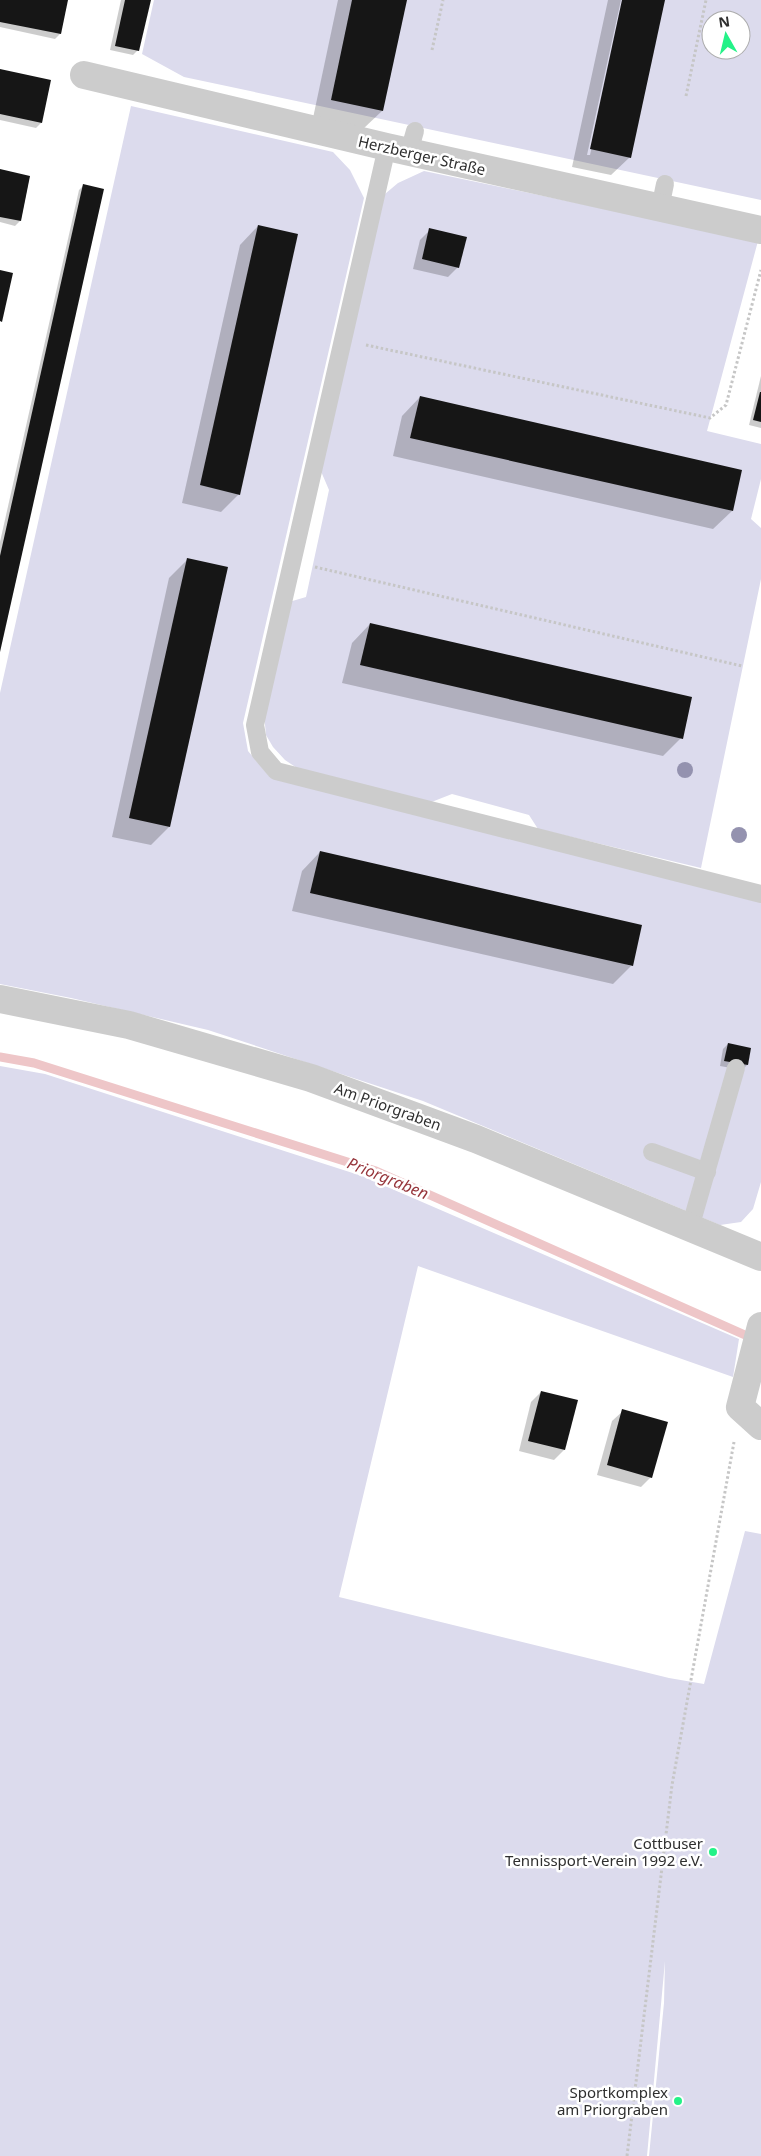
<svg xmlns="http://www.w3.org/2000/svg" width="761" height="2156" font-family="'Noto Sans',sans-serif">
<rect width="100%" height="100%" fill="#fff"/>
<g fill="#dcdbed" fill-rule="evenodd">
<path d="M154,0h607v200l-577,-123 -42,-23zM711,20h30v30h-30z"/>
<polygon points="131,106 333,152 350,170 364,198 243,723 248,751 269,776 761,900 761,1182 753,1209 741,1222 720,1225 423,1101 208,1030 71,998 0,984 0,693"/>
<polygon points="424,171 758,241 707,431 761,444 761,479 751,519 761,528 761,579 701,868 538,829 529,815 452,794 429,803 297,768 285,760 273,747 266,735 264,714 289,602 306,597 329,490 320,469 379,199 398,183"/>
<polygon points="0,1066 45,1074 362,1176 739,1339 733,1377 418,1266 339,1597 669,1678 704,1684 745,1531 761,1534 761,2156 649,2156 664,2003 665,1961 647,2156 0,2156"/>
</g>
<g fill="#0003">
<polygon points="0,0 67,0 60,34 55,39 0,27"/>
<polygon points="121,0 149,0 138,50 133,55 110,50"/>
<polygon points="338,0 405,0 382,111 363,129 313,118"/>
<polygon points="608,0 621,0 587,155 590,155 623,0 664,0 630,157 611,175 572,167"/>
<polygon points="0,70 50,81 41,123 36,128 0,120"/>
<polygon points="0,171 20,221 15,226 0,222"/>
<polygon points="84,185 0,650 0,542 79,190"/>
<polygon points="258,226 239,494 221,512 182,503 240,245"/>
<polygon points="430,230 458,267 448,277 413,269 420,240"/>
<polygon points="761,376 761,428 749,425"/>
<polygon points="420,397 732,511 713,529 393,456 402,416"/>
<polygon points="188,559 169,827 151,845 112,837 169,578"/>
<polygon points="370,624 681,738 663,756 342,683 352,643"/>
<polygon points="320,852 631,966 613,984 292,911 302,871"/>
<polygon points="728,1044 750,1049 747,1065 742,1070 720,1066 723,1049"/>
<polygon points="541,1392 564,1450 554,1460 519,1451 531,1402"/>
<polygon points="623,1411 651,1477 641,1487 597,1475 612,1421"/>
</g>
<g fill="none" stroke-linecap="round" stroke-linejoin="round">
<polyline stroke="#eec6c8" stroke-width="9" points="0,1057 34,1063 376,1171 754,1339"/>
</g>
<g fill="#161616">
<polygon points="0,0 68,0 61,34 0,22"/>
<polygon points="125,0 151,0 139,51 115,46"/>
<polygon points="352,0 407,0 383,111 331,100"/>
<polygon points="622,0 665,0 631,158 590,149"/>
<polygon points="0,69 51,80 42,123 0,114"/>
<polygon points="0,169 30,176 21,221 0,217"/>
<polygon points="83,184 104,189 0,652 0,556"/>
<polygon points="258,225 298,234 240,495 200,485"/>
<polygon points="429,228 467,237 459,268 422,259"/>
<polygon points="0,270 13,273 2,322 0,321"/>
<polygon points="760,392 761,392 761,422 753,420"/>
<polygon points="420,396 742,470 733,511 410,438"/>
<polygon points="187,558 228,567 170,827 129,818"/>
<polygon points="370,623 692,697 683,739 360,665"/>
<polygon points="320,851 642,925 633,966 310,893"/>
<polygon points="728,1043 751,1048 748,1065 724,1061"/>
<polygon points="541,1391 578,1400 565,1450 528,1441"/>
<polygon points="622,1409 668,1422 652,1478 607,1465"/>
</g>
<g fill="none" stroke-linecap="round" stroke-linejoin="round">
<g stroke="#c6c6c6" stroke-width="3" stroke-dasharray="2.5 2.5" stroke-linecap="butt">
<polyline points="432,50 443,0"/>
<polyline points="686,96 706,0"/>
<polyline points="366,345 710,418 726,405 761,270"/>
<polyline points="315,567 742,666"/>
<polyline points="627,2156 672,1785 734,1442"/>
</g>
<g stroke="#ccc" stroke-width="18">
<polyline points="387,147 255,725 260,752 276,771 761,894"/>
<polyline points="409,152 415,131"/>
<polyline points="660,208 665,184"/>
<polyline points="652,1152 707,1172"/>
<polyline points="690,1228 736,1068"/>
</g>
<g stroke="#ccc" stroke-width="28">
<polyline points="84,75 387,147 761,230"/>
<polyline points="0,999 129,1025 311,1078 476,1139 761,1257"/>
<polyline points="761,1326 740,1407 761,1426"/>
</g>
</g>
<g fill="#9492af">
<circle cx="685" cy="770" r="8"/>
<circle cx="739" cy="835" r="8"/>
</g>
<g fill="#24f288" stroke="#fff" stroke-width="2">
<circle cx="713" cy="1852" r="5"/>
<circle cx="678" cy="2101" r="5"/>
</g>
<g text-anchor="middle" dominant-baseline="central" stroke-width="5" stroke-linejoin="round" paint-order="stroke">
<g font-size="15" fill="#2f2f2f" stroke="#fff">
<text transform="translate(422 155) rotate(13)">Herzberger Straße</text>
<text transform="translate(388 1106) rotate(20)">Am Priorgraben</text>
</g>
<g font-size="15" fill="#2f2f2f" stroke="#fff" text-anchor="end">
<text x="703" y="1843">Cottbuser<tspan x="703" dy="17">Tennissport-Verein 1992 e.V.</tspan></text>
<text x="668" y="2092">Sportkomplex<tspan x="668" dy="17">am Priorgraben</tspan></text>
</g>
<g font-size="16" font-style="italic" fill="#97363c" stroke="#fff">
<text transform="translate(388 1178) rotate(22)">Priorgraben</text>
</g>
</g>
<g transform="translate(726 35) rotate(352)"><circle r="24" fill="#ffffff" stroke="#acacac"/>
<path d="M0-4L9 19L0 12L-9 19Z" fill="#24f288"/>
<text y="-8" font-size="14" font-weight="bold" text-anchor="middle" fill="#2f2f2f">N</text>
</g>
</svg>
